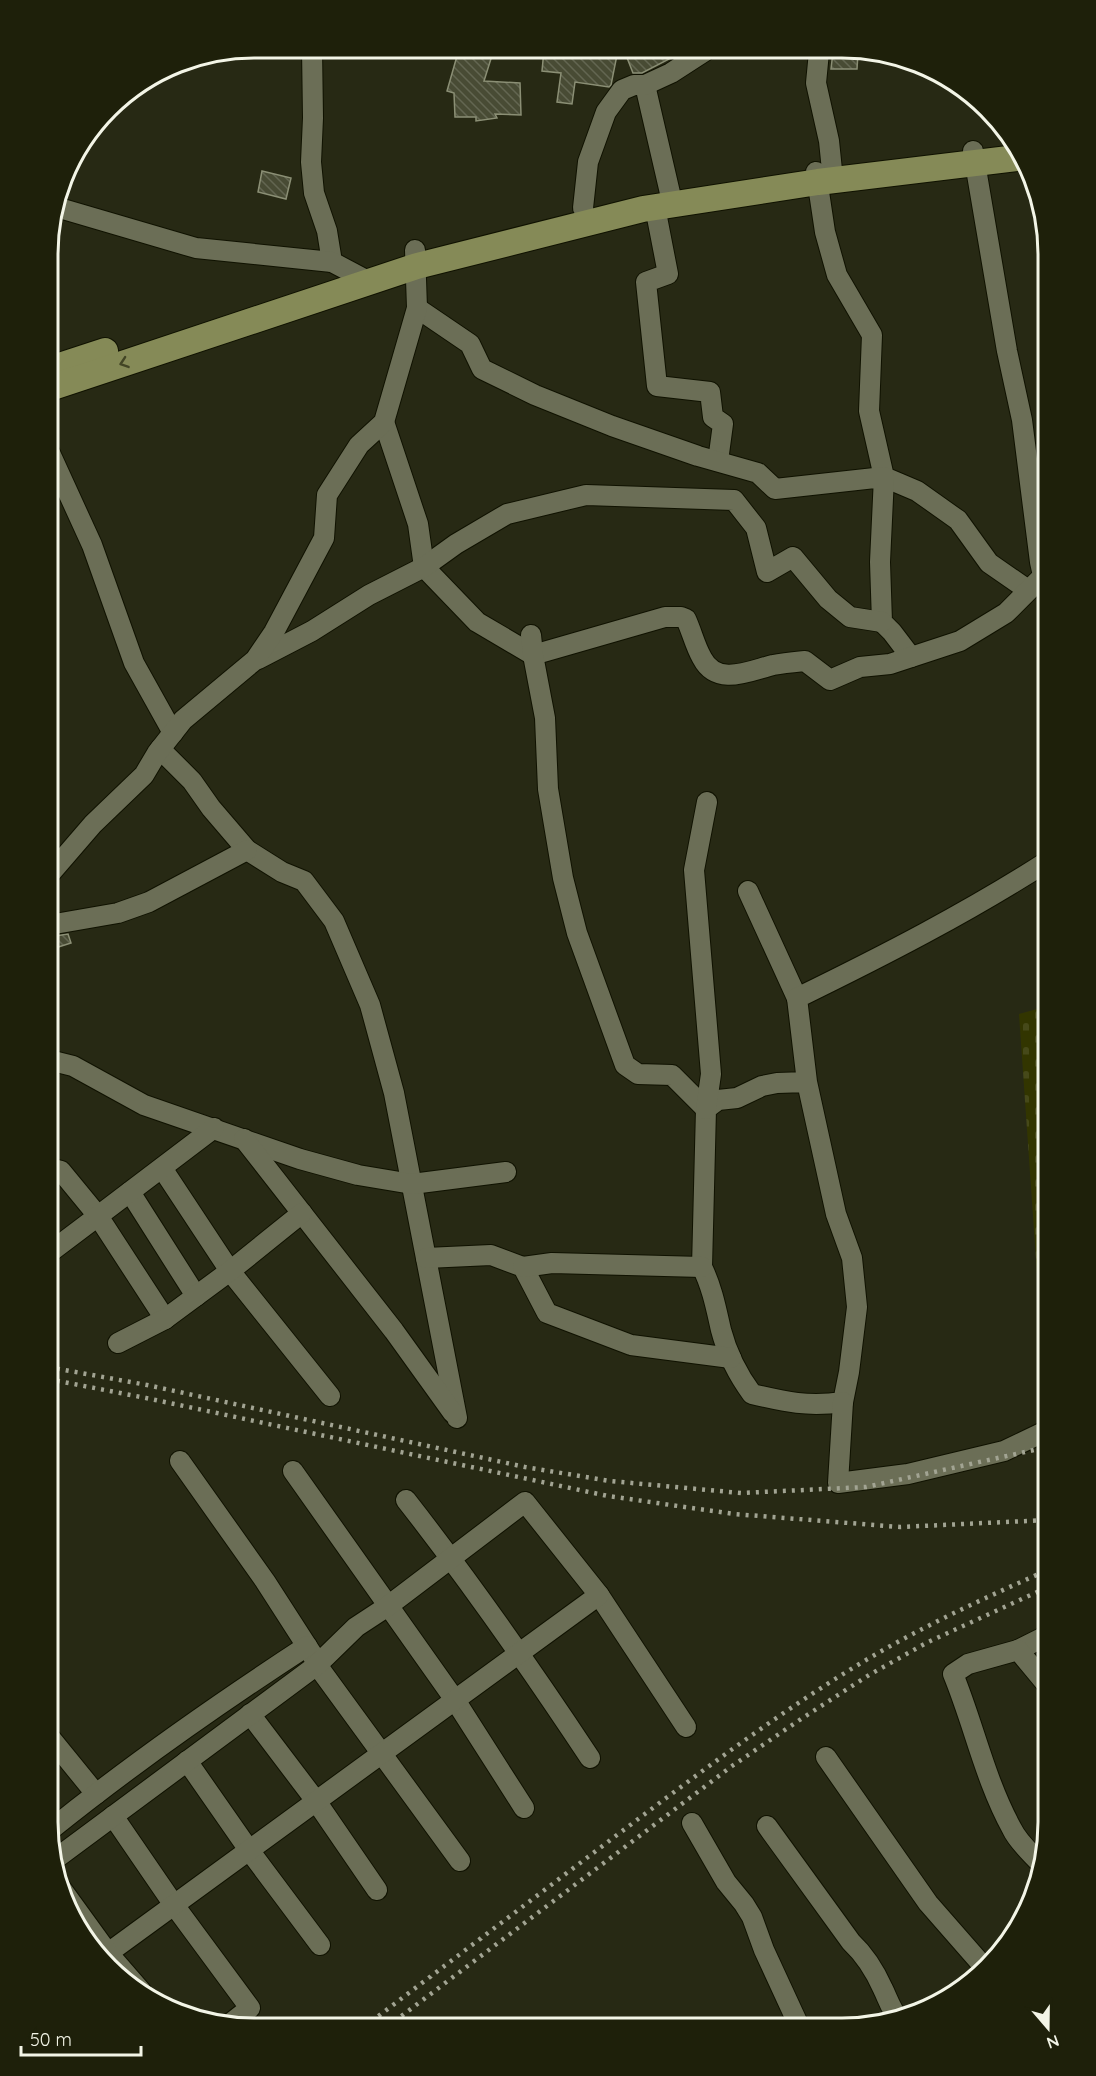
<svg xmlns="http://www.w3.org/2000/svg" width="1096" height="2076" font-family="Quicksand,sans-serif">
<defs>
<pattern id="cemetery-stones" width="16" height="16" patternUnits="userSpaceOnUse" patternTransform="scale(1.5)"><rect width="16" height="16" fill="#323500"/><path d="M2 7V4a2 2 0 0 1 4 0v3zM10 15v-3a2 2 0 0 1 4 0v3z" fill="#464919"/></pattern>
<pattern id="building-back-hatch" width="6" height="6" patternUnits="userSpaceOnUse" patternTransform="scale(1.5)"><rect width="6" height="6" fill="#484b34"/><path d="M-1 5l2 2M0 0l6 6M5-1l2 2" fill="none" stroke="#636651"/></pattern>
</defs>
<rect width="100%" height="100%" fill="#272914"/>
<polygon fill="url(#cemetery-stones)" points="1048,1006 1048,1388 1045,1389 1019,1014"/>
<g fill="url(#building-back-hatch)" stroke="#8b8f75" stroke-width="1.5">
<polygon points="459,49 494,49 484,81 520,83 521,115 495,114 497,118 476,121 476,117 455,117 454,93 447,91"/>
<polygon points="544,50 618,50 611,85 609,87 575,82 572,104 557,102 561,73 542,71"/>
<polygon points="624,50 673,51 675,56 642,73 633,73"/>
<polygon points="833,52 858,53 857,69 831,69"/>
<polygon points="262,171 291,178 286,199 258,192"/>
<polygon points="68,934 71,943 49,950 49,937"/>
</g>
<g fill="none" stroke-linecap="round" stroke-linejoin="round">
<defs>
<g id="minor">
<polyline points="312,48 313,118 311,162 314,193 327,231 332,262"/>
<polyline points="819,52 816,83 829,141 833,180"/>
<polyline points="645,85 670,193"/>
<polyline points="973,151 1007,351 1022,420 1040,562 1048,598"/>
<polyline points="816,172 825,232 837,275 872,335 869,411 884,477 917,491 958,520 989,563 1028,590"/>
<polyline points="56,207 196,248 332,262 368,281"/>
<polyline points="655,207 668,274 646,282 657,386 710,392 713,417 723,424 718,461"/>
<polyline points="583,208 588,162 606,112 622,90 634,85 645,85 671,73 705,51"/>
<polyline points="417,308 470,344 482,369 535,395 612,426 698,456 758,473 775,489 884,477 880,562 882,622 892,632 911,657"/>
<path d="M384,422l34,102 6,43 53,55 56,33 132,-38h16l5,2c6,13 9,27 16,39 15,29 47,13 71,7 11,-2 22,-3 32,-4l25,19 30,-13 30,-3 70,-23 46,-28 37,-37"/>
<polyline points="49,451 92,545 134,663 173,733"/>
<polyline points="531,635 533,655 545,718 548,789 563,878 577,933 625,1065 638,1074 672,1075 706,1109"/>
<polyline points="258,659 312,631 369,595 424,567 456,544 507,514 586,495 734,500 756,528 767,572 793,557 828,599 850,617 882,622"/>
<polyline points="160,749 192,781 211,808 247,850 282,872 304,881 334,921 370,1005 394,1093 457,1418"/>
<polyline points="49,875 93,824 144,775 157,753 183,720 255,660 274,632 324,538 327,495 359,445 384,422 417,308 415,250"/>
<polyline points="748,891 797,998"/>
<polyline points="49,925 118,913 149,902 247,850"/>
<polyline points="49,1060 73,1066 144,1105 300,1159 358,1175 412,1184 506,1172"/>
<path d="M807,1082l-30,1 -15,3 -25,12 -19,2 -12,9 -4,158c10,20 14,41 19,63 6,23 17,45 31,64 34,8 56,13 91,8l6,-30 8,-65 -5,-49 -16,-44 -29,-132 -10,-84c86,-42 170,-85 251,-137"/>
<polyline points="706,1109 711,1074 694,870 707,802"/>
<polyline points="244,1139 394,1331 453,1413"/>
<polyline points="162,1168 230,1271 330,1396"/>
<polyline points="130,1192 196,1296"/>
<polyline points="49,1253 98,1216 61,1171 49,1168"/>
<polyline points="426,1258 491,1255 523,1267 547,1313 631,1345 731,1358"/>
<polyline points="523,1267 552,1263 702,1267"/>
<polyline points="165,1319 98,1216 214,1128"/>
<polyline points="118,1343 165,1319 230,1271 302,1213"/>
<polyline points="843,1402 838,1483 908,1474 1004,1451 1048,1430"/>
<polyline points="180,1461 265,1581 312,1654 317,1665 460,1861"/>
<polyline points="293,1471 455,1700 524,1808"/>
<path d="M406,1500c65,83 125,169 184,258"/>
<polyline points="599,1595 686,1727"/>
<polyline points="1018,1650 1048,1635"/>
<polyline points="250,1714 316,1801 377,1890"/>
<polyline points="48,1735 96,1794"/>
<polyline points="826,1757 928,1903 984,1967"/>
<polyline points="187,1761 249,1850 320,1945"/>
<polyline points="113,1816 174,1905 250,2008 227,2026"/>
<polyline points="692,1823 726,1882 744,1904 752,1917 764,1950 800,2028"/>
<path d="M767,1826l84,116c15,14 24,29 32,47 5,10 8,21 16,30"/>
<path d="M49,1831c83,-67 169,-127 258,-185"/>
<polyline points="54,1860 317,1665 356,1627 388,1606 525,1502 599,1595 104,1956"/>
<path d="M1041,1864c-10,-11 -23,-22 -29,-35 -27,-49 -38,-104 -59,-155l15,-10 50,-14 30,36"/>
<polyline points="58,1884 108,1953 141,1991"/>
</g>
<g id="major">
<polyline points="50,369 105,351"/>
<polyline points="50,388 417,266 643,209 818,182 1017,158"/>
</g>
</defs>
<use href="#minor" stroke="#101201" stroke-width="22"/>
<use href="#major" stroke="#101201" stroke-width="28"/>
<use href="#minor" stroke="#6b6e56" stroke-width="20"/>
<use href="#major" stroke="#858a57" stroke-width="26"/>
<g stroke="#a2a493" stroke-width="4.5" stroke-dasharray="3 6" stroke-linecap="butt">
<polyline points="48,1367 147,1385 525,1467 610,1481 741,1493 866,1487 1034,1450 1048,1444"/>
<polyline points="48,1379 146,1398 608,1496 734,1514 900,1527 1048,1520"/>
<path d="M364,2027c83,-63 166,-126 249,-189 81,-61 162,-123 248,-175 60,-36 123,-65 187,-93"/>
<polyline points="387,2027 732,1766 801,1719 869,1675 928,1642 1048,1587"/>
</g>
</g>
<defs><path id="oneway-chevron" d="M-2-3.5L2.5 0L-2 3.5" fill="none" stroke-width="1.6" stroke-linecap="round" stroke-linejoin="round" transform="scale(1.5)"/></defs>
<use stroke="#424525" href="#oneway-chevron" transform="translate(124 363) rotate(161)"/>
<path d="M0 0H1096V2076H0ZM254 58H842A196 196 0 0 1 1038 254V1822A196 196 0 0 1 842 2018H254A196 196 0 0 1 58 1822V254A196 196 0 0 1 254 58Z" fill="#1e200a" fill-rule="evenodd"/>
<path fill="none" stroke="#f3f5e7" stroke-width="3" d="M254 58H842A196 196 0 0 1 1038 254V1822A196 196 0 0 1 842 2018H254A196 196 0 0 1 58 1822V254A196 196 0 0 1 254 58Z"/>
<g transform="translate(1048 2028) rotate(160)" stroke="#1e200a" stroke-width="4.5" paint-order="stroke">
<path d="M0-4.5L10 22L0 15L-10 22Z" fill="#f3f5e7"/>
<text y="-9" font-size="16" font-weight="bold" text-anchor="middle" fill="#f3f5e7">N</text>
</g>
<path d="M21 2046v9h120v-9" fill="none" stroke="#f3f5e7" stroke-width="3"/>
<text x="30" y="2046" font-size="18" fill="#f3f5e7" stroke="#1e200a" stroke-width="4.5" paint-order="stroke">50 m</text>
</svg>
